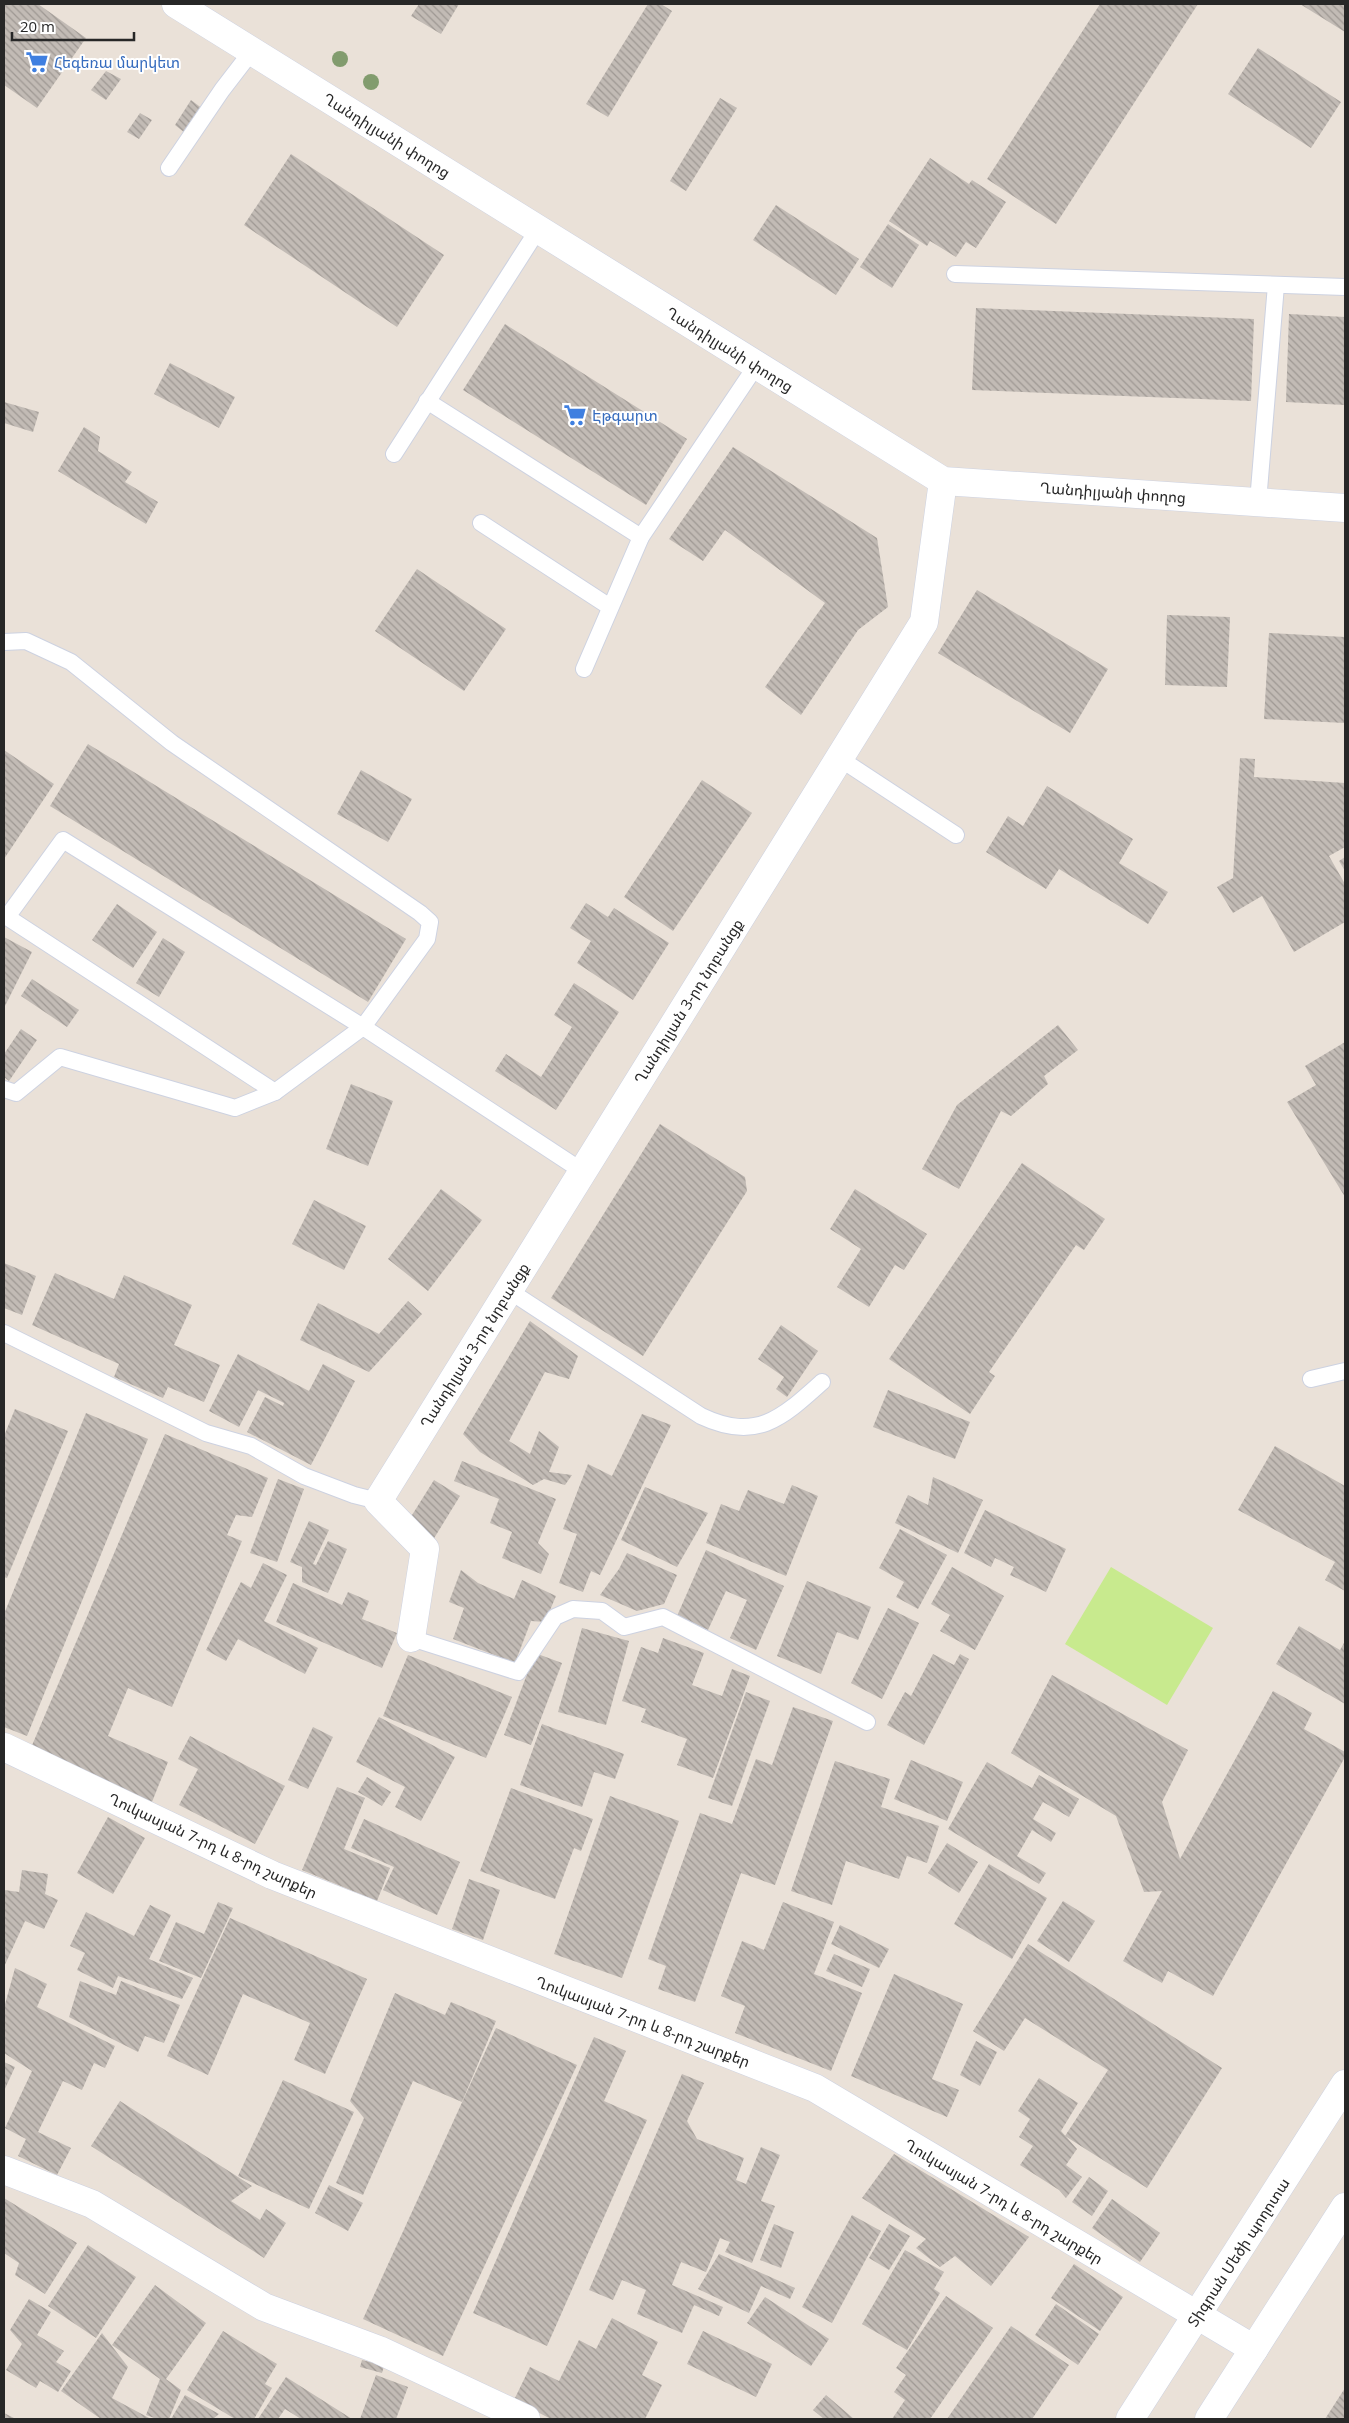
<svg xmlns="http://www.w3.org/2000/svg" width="1349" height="2423" font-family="'Open Sans','Noto Sans Armenian',sans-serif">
<defs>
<pattern id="building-back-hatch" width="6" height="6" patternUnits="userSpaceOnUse" patternTransform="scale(1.25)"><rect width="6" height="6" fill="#c2bbb5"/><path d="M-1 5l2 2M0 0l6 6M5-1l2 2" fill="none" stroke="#9e9893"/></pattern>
</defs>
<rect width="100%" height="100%" fill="#eae1d8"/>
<polygon fill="#c8ea8e" points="1111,1567 1213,1628 1167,1705 1065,1644"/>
<g fill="url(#building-back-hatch)">
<polygon points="4,4 38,4 86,38 37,108 4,85"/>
<polygon points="419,4 459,4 441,34 411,16"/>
<polygon points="648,4 661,4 672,11 608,117 586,104"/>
<polygon points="1100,4 1198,4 1056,224 987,179"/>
<polygon points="1300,4 1345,4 1345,32"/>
<polygon points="1258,48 1341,102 1311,148 1228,94"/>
<polygon points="106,71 121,79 106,100 91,90"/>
<polygon points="720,98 737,108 686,191 670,181"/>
<polygon points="191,100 203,109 185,133 175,125"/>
<polygon points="140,113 152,120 139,139 127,132"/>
<polygon points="291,154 444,255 397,327 244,225"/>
<polygon points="930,158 969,184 972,180 1006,202 976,248 966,242 956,257 930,241 927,246 889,221"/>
<polygon points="776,205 859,259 836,295 753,240"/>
<polygon points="888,224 919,245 892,288 860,267"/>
<polygon points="976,308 1254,319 1251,401 972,390"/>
<polygon points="1289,314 1345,317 1345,405 1286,402"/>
<polygon points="505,324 687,439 646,505 463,390"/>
<polygon points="170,363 235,397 219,428 154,394"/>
<polygon points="4,402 39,412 33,432 4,423"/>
<polygon points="84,427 100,437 98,451 132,472 125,482 158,502 146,524 58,471"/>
<polygon points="733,447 877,538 888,607 858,630 801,715 765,687 825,603 725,530 703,561 669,539"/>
<polygon points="417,569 506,629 464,691 375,631"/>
<polygon points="977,590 1108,669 1070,733 938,653"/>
<polygon points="1167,615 1230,617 1227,687 1165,685"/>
<polygon points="1269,633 1345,637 1345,723 1264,719"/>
<polygon points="88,744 406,939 368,1002 50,806"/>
<polygon points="4,750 54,784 4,859"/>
<polygon points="1240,758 1255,759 1254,777 1345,783 1345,847 1329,856 1345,884 1345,922 1294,952 1262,896 1233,913 1217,887 1233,878"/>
<polygon points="361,770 412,799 388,842 337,814"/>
<polygon points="702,780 752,813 673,931 624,897"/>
<polygon points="1047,786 1133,839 1119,863 1168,892 1148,924 1059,869 1046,889 986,852 1008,816 1023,826"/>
<polygon points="1345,857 1345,871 1339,861"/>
<polygon points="586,903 608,917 614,908 669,943 633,1000 577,963 591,941 570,928"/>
<polygon points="117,904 157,932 133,968 92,940"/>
<polygon points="4,937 32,952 4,1008"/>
<polygon points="163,938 185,952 159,997 136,983"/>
<polygon points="32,979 79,1010 67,1027 21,996"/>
<polygon points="574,983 619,1012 556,1110 495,1071 506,1054 541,1077 572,1027 554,1015"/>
<polygon points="1058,1025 1078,1050 1044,1076 1048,1084 1011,1116 1001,1111 959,1189 922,1169 957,1105"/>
<polygon points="21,1029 37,1040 9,1081 4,1077 4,1054"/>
<polygon points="1345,1042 1345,1197 1287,1102 1316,1085 1305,1066"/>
<polygon points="351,1084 393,1101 368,1166 326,1149"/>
<polygon points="660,1124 745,1177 747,1191 643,1356 551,1298"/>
<polygon points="1022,1163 1105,1219 1084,1250 1076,1245 989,1372 995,1376 970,1414 889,1359"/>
<polygon points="441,1189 482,1220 428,1291 388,1259"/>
<polygon points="855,1189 927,1234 904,1270 895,1265 869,1307 837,1287 861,1249 830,1229"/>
<polygon points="314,1200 366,1226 344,1270 292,1244"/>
<polygon points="4,1263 36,1276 22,1315 4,1308"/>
<polygon points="55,1273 114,1299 124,1275 192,1305 174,1345 220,1365 204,1402 168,1387 163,1398 114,1377 119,1364 32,1325"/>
<polygon points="408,1301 422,1314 369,1372 300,1340 318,1303 379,1334"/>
<polygon points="530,1321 578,1356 569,1379 545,1372 509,1441 530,1454 539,1431 559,1447 549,1472 572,1475 565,1485 544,1479 533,1485 480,1452 463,1434"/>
<polygon points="781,1325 818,1351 787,1397 776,1389 784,1377 758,1359"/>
<polygon points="238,1354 309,1391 323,1364 355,1381 311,1465 247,1432 265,1397 283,1406 284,1403 258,1390 239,1427 209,1411"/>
<polygon points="888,1390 970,1422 955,1459 873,1427"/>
<polygon points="15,1409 68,1431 7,1578 4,1577 4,1436"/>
<polygon points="86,1413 148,1439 27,1736 4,1727 4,1614"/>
<polygon points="642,1414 671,1425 600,1575 591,1571 583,1592 559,1583 577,1534 563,1529 588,1464 612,1476"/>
<polygon points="165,1434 268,1478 252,1517 236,1515 227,1535 242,1541 172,1707 128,1688 108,1736 168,1762 152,1802 30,1750"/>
<polygon points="1275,1446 1345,1486 1345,1591 1325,1580 1335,1562 1238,1510"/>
<polygon points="462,1461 556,1499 538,1543 549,1554 541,1574 502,1558 512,1532 490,1523 499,1499 454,1481"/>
<polygon points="933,1477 983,1500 958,1553 895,1523 908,1495 928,1505"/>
<polygon points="278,1479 304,1489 277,1562 250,1553"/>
<polygon points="434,1480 460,1496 433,1540 407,1523"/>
<polygon points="792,1485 818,1496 786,1576 706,1543 721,1504 739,1511 748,1490 784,1504"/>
<polygon points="645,1487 708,1513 677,1567 621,1540"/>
<polygon points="985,1510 1066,1549 1046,1592 1010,1575 1014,1567 995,1558 991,1567 964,1553"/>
<polygon points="309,1521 329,1530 313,1564 316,1565 328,1541 347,1549 328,1593 302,1582 302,1567 290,1562"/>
<polygon points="900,1529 947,1555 918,1609 896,1597 904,1582 879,1568"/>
<polygon points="706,1550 784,1586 756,1650 730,1638 747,1600 726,1591 708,1630 677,1616"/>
<polygon points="627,1553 677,1575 664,1604 637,1611 600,1595 619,1569"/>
<polygon points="263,1563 287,1575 264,1621 318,1648 305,1674 238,1639 226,1661 206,1650 241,1582 251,1588"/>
<polygon points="952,1567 1004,1596 975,1650 940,1631 950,1615 931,1604"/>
<polygon points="461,1570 478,1583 514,1599 522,1580 556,1596 545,1622 531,1621 515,1663 453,1639 464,1608 449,1602"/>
<polygon points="807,1581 871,1607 858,1640 837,1632 821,1674 777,1656"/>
<polygon points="293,1583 342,1605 348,1592 369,1601 362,1619 397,1633 382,1668 276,1622"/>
<polygon points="888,1608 919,1623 882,1699 851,1683"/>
<polygon points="1299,1626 1340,1650 1345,1641 1345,1704 1276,1664"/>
<polygon points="582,1628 629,1641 606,1725 558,1712"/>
<polygon points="663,1638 704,1653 692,1685 722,1696 732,1669 750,1676 713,1778 677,1765 687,1739 641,1722 646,1709 622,1701 641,1647 658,1653"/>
<polygon points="535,1653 562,1663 531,1745 504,1735"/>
<polygon points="933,1654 954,1665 960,1654 969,1659 924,1745 887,1725 905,1692 911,1696"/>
<polygon points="408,1655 512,1697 486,1758 383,1716"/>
<polygon points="1052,1675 1188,1750 1162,1802 1180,1859 1273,1691 1312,1713 1304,1729 1345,1752 1345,1757 1213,1996 1168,1971 1162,1983 1123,1961 1162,1891 1144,1892 1116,1816 1011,1753"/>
<polygon points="746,1692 770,1701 732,1806 708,1798"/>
<polygon points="793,1707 833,1721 775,1885 741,1873 695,2002 658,1989 666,1966 648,1959 700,1813 732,1824 756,1759 772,1765"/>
<polygon points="379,1717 455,1757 421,1821 395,1807 405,1787 356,1762"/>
<polygon points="542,1724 624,1754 615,1779 594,1772 582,1807 520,1785"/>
<polygon points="313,1727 333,1737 308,1789 288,1780"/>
<polygon points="190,1736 285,1786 255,1844 179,1805 198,1769 178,1759"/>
<polygon points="911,1760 963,1782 947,1821 894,1799"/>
<polygon points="835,1761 890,1779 881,1807 939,1826 927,1863 907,1856 899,1879 846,1861 832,1905 791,1891"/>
<polygon points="987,1762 1032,1788 1039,1775 1079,1799 1069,1817 1043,1802 1033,1819 1056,1833 1051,1842 1032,1830 1017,1856 1046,1873 1039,1884 948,1829"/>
<polygon points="367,1777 391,1792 382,1806 358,1792"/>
<polygon points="337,1787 365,1798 344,1849 390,1868 377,1901 302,1870"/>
<polygon points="511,1788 593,1819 581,1851 574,1848 555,1899 480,1871"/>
<polygon points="610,1796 679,1821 622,1978 554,1954"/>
<polygon points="108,1817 145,1838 113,1894 77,1873"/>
<polygon points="364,1819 460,1862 437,1915 383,1890 394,1867 351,1848"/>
<polygon points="947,1843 978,1862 959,1893 928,1873"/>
<polygon points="989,1864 1047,1898 1012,1959 954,1924"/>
<polygon points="22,1870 48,1874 45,1894 58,1900 44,1929 25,1921 4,1967 4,1890 19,1892"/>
<polygon points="469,1879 500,1890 483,1940 452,1929"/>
<polygon points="1063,1901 1095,1921 1069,1962 1037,1941"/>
<polygon points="218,1902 233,1908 201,1978 159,1961 176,1922 204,1934"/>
<polygon points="783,1902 834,1922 814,1974 862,1993 831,2071 735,2033 745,2006 721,1996 742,1941 764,1950"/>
<polygon points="150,1905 171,1915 149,1959 193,1978 182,1999 118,1976 113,1988 77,1970 85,1953 70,1946 86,1912 134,1936"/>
<polygon points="230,1918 367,1979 325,2074 294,2060 310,2023 243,1994 208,2075 167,2056"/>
<polygon points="840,1925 889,1949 879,1968 831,1944"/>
<polygon points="1028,1944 1222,2068 1147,2188 1065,2136 1108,2070 1025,2018 1004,2051 973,2031"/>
<polygon points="834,1954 870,1969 862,1987 826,1971"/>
<polygon points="15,1968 47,1984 37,2007 115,2046 105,2068 94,2063 82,2090 63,2081 38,2132 71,2148 57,2175 18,2156 26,2139 5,2128 32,2071 4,2053 4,2008"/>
<polygon points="894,1974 963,2004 932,2079 959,2090 947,2117 851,2076"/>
<polygon points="80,1981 116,1995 121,1981 180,2005 164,2043 145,2036 138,2052 69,2017"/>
<polygon points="395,1993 445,2015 451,2002 496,2021 462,2102 413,2081 363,2195 336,2183 364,2118 350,2101"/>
<polygon points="496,2028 577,2065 443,2356 363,2319"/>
<polygon points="594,2037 626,2051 604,2101 647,2120 547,2346 473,2313"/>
<polygon points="976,2041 997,2052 980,2086 960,2075"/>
<polygon points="4,2062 15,2067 4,2091"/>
<polygon points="682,2074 704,2083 687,2121 697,2139 744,2158 736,2180 746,2184 761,2147 780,2155 761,2201 775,2206 752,2263 725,2252 730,2242 720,2238 706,2272 681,2262 672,2285 723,2307 719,2316 694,2305 682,2333 637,2314 646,2290 622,2280 613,2300 589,2290"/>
<polygon points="1039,2078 1078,2103 1061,2131 1077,2149 1066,2165 1082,2177 1066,2198 1059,2190 1020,2165 1033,2146 1019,2137 1030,2119 1018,2111"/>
<polygon points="283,2080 354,2112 309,2209 238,2176"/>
<polygon points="120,2101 252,2186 231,2201 260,2220 266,2209 286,2223 264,2258 91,2146"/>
<polygon points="894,2154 1029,2237 991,2286 955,2256 940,2267 916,2248 926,2239 862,2198"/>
<polygon points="1089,2177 1108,2191 1092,2216 1072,2202"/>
<polygon points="329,2185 363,2203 348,2231 315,2213"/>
<polygon points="4,2198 77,2243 45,2294 15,2275 19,2263 4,2253"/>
<polygon points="1112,2199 1160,2233 1140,2262 1092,2228"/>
<polygon points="852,2215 881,2231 832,2323 802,2307"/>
<polygon points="774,2224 794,2232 781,2268 760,2260"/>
<polygon points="889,2224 910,2236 889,2270 869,2258"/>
<polygon points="88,2245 136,2277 96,2338 48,2306"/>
<polygon points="905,2250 944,2272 934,2289 940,2293 907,2350 862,2324"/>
<polygon points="719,2254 795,2288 790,2299 761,2286 749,2313 698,2289"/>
<polygon points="1074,2264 1123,2297 1100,2331 1051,2298"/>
<polygon points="155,2285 206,2323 166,2379 181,2390 169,2419 157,2419 146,2415 160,2379 112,2345"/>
<polygon points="946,2296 993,2328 930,2419 892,2419 905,2400 894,2392 906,2375 896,2368"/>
<polygon points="765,2297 829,2339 811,2366 747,2323"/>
<polygon points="29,2299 51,2312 37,2335 64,2351 56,2362 71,2371 58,2392 40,2381 36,2388 6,2370 22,2344 10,2330"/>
<polygon points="1056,2304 1099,2334 1078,2365 1035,2335"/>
<polygon points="612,2318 658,2342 642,2375 662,2385 645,2419 551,2419 514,2400 530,2367 559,2381 579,2340 596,2349"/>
<polygon points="1011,2326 1069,2365 1032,2419 947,2419"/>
<polygon points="223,2331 277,2364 265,2384 272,2388 254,2419 235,2419 187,2390"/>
<polygon points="703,2331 772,2364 756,2397 687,2364"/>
<polygon points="102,2333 128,2367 112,2398 151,2419 101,2419 61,2391"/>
<polygon points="377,2356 386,2359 382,2373 360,2367 362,2360 374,2363"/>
<polygon points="376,2375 408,2387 396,2419 360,2419"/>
<polygon points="286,2377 352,2419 301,2419 285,2409 278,2419 258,2419"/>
<polygon points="1345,2388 1345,2419 1325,2419"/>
<polygon points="185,2395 219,2414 213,2419 171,2419"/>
<polygon points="826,2395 854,2419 824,2419 813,2410"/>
<polygon points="4,2413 16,2419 4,2419"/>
</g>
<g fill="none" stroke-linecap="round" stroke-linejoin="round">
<defs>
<g id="service">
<polyline points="169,168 222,90 252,51"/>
<polyline points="955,274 1345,287"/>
<polyline points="427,401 641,537"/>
<polyline points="394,454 539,228"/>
<polyline points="1258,502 1276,285"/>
<polyline points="481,523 610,607"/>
<polyline points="4,642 26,641 71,662 172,743 420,913 430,922 427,939 363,1027 63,840 7,917 4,915"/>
<polyline points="584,669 641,537 756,366"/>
<polyline points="839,758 956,835"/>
<polyline points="7,917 275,1092"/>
<polyline points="4,1089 16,1093 60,1057 235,1108 275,1092 363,1027 582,1171"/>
<path d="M508,1290l193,126c55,26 80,3 121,-34"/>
<polyline points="4,1333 206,1433 251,1446 304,1476 354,1495 378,1501"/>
<polyline points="1311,1379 1345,1371"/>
<polyline points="411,1638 518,1672 555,1617 573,1609 602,1611 624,1627 663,1617 867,1722"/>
</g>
<g id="minor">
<polyline points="411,1638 425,1549 378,1501 924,622 943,481"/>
<polyline points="4,1747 272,1875 815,2088 1254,2349"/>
<polyline points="4,2170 92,2204 264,2307 379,2350 526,2419"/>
</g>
<g id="secondary">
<polyline points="176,4 943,481 1345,508"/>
<polyline points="1130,2419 1345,2084"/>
<polyline points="1209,2419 1345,2207"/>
</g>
</defs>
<use href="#service" stroke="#cdd2e1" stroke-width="18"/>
<use href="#minor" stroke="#cdd2e1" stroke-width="29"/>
<use href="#secondary" stroke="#cdd2e1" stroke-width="29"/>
<use href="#service" stroke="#fff" stroke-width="16"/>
<use href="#minor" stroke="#fff" stroke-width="28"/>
<use href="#secondary" stroke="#fff" stroke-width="28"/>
</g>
<g fill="#829c6e">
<circle cx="340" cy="59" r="8"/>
<circle cx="371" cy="82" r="8"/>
</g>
<defs>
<symbol id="supermarket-bare" viewBox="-9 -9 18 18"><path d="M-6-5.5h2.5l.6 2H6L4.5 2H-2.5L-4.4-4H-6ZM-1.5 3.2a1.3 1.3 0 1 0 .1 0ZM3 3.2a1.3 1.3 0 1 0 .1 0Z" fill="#3f7fe0" stroke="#fff" stroke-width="2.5" paint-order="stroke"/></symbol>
</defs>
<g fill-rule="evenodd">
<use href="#supermarket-bare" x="21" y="46" width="32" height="32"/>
<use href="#supermarket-bare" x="559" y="399" width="32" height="32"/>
</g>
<g text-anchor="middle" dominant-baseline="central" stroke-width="4" stroke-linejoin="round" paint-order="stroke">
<g font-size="15" fill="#366cbe" stroke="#fff" text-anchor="start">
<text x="54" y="62">Հեգեռա մարկետ</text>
<text x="592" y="415">Էթգարտ</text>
</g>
<g font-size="15" fill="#272727" stroke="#fff">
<text transform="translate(387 135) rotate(32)">Ղանդիլյանի փողոց</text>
<text transform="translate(730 349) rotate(32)">Ղանդիլյանի փողոց</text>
<text transform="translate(1113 492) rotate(4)">Ղանդիլյանի փողոց</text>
<text transform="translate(688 1001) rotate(-58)">Ղանդիլյան 3-րդ նրբանցք</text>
<text transform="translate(474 1345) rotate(-58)">Ղանդիլյան 3-րդ նրբանցք</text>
<text transform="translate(213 1845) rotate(25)">Ղուկասյան 7-րդ և 8-րդ շարքեր</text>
<text transform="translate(643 2021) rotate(21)">Ղուկասյան 7-րդ և 8-րդ շարքեր</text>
<text transform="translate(1004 2201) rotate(31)">Ղուկասյան 7-րդ և 8-րդ շարքեր</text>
<text transform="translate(1238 2252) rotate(-57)">Տիգրան Մեծի պողոտա</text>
</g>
</g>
<rect width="1349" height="2423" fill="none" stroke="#272727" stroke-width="10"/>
<path d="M12 32v8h122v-8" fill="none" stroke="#272727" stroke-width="2.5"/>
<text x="20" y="32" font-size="15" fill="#272727" stroke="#ffffff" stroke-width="4" paint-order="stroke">20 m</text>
</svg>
